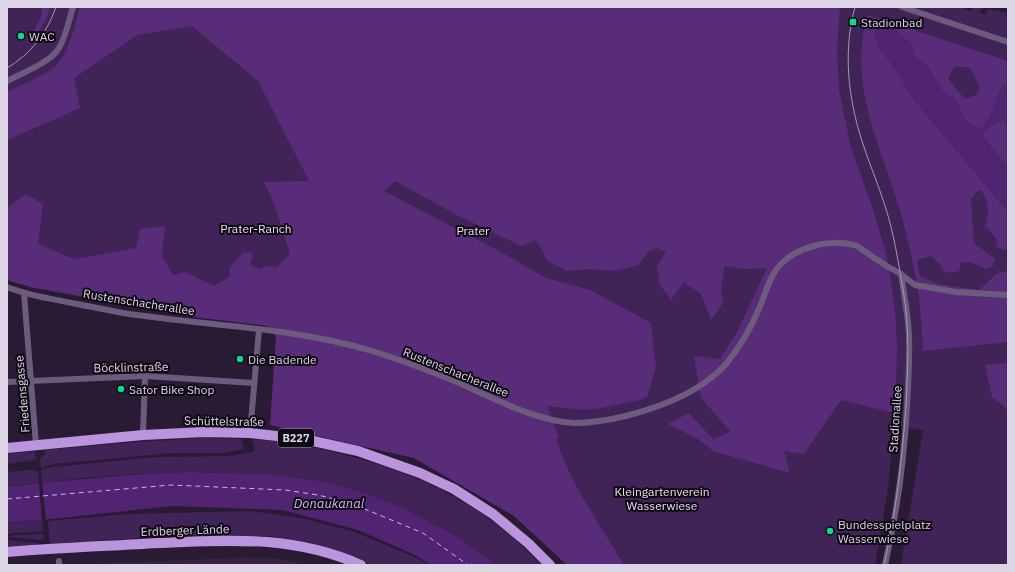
<svg xmlns="http://www.w3.org/2000/svg" width="1015" height="572" font-family="'IBM Plex Sans',sans-serif">
<rect width="100%" height="100%" fill="#281b33"/>
<polygon fill="#332241" points="258,557 281,559 307,565 63,565"/>
<g fill="#402357">
<polygon points="7,7 964,7 964,9 971,11 972,7 983,7 979,13 985,15 988,9 1008,13 1008,565 901,565 923,430 894,426 888,489 875,565 567,565 514,516 414,458 270,425 276,337 268,326 186,316 7,280"/>
<polygon points="204,438 241,439 244,449 224,453 173,453 52,464 41,468 40,459 45,454 45,450 136,442"/>
<path d="M252,440c12,-2 50,5 63,8 62,13 122,33 174,71 19,13 36,30 53,46h-46l-36,-27 -56,-30 -39,-15 -44,-12 -53,-7 -81,-2 -50,2 -56,4 -39,5 -1,-13 12,-3 103,-10 75,-1 23,-4 1,-3z"/>
<polygon points="34,451 36,458 35,460 7,464 7,454"/>
<polygon points="28,470 38,471 39,483 7,487 7,472"/>
<polygon points="250,511 301,518 355,532 419,559 428,565 371,565 358,557 307,542 270,536 154,537 50,544 48,521 127,514"/>
<polygon points="42,520 43,531 7,534 7,522"/>
<polygon points="43,534 44,540 7,537 13,535"/>
<polygon points="7,540 37,543 38,545 7,548"/>
</g>
<g fill="#592c79" fill-rule="evenodd">
<path d="M41,7h9c-3,15 -13,26 -22,38l14,-31z"/>
<path d="M80,7h760l-3,42 2,41 12,58 22,61 13,45 4,21 5,35 2,36 -2,67 -54,-13 -37,54 -20,-3 6,22 -77,-22 -15,-12 -30,-15 21,-11 24,26 18,-7 -30,-34 -7,-42 26,3 17,-27 30,-64 -24,1 -18,-3 -4,22 2,15 -12,17 -10,-26 -17,-12 -13,18 -12,-16 -2,-18 9,-14 -9,-4 -9,4 -9,13 -24,6 -26,-2 -22,2 -19,-10 -12,-21 -15,6 -66,-32 -60,-33 -11,10 117,61 45,26 44,12 61,33 5,44 -8,29 -5,3 -41,9 -18,2 -37,-4 12,31 -3,1c13,44 45,88 68,127h-57l-53,-49 -100,-58 -144,-33 6,-88 -8,-11 -82,-10 -156,-29 -23,-7v-72l19,-14 17,10 -5,40 36,15 62,-11 4,-19 25,-3 -3,30 11,19 13,-3 28,14 15,-9 1,-9 13,-16 10,1 -3,12 10,4 7,-3 10,1 13,-13 -15,-48 -11,-24 45,-1 -51,-100 -66,-55 -54,9 -64,43 6,30 -73,32v-48c14,-7 33,-15 45,-23 18,-14 22,-42 28,-62z"/>
<path d="M868,15l140,46v24l-5,1c-6,7 -6,15 -9,23 -3,8 -8,15 -15,20l-14,-9 -8,-19 -15,-10 -15,-26 -12,-8 -4,-14 -19,-15 -12,-3 -4,4 -2,7 8,17 7,7 26,41 93,111v37l-4,1 -7,-3 -1,-9 -11,-12c4,-16 5,-21 -4,-36l-5,2 -5,8 3,43 21,16 -2,7 -7,3 -16,-7 -9,1 -2,8 -8,2 -7,-2 -4,-7 -9,-8 -14,4 3,16 18,8 41,6 17,-16 10,-3 2,1v70l-85,9c-1,-15 -2,-31 -3,-46 -3,-24 -8,-48 -14,-72 -14,-63 -50,-122 -44,-188 1,-11 2,-20 6,-30zM955,67h13l5,6 7,15 -4,7 -11,4 -17,-20 4,-9z"/>
<path d="M1003,120l5,6v41l-24,-29v-6c6,-5 12,-11 19,-12z"/>
<polygon points="1008,363 1008,410 992,397 985,365"/>
</g>
<g fill="#502470">
<path d="M880,25h7l5,3 19,15 4,14 12,8 15,26 15,10 8,19 14,9c18,-14 12,-29 24,-43l5,-1v41l-5,-6 -4,1 -15,11v5l24,30v45l-93,-111 -26,-41 -7,-7 -8,-17 2,-7z"/>
<path d="M187,472l81,2 53,7 44,12 39,15 56,30 36,27h-65l-14,-9 -59,-26 -76,-20 -110,-4 -130,14 -35,2v-35c60,-7 120,-13 180,-15z"/>
</g>
<polygon fill="#281b33" points="39,481 42,481 46,521 42,522"/>
<g fill="none" stroke-linecap="round" stroke-linejoin="round">
<polyline stroke="#d2b1f1" stroke-width="1" stroke-dasharray="5 4" stroke-linecap="butt" points="7,499 171,485 285,490 318,495 350,503 423,533 468,565"/>
<g stroke="#6d5b7e" stroke-width="6">
<polyline points="902,7 1008,42"/>
<path d="M7,81c15,-8 43,-18 52,-33 7,-12 10,-28 14,-41"/>
<path d="M7,287c22,9 46,12 70,17 15,3 31,6 46,9 83,13 169,14 249,38 33,10 63,22 94,35 33,15 72,35 108,37 17,0 35,-3 52,-7 35,-9 75,-24 100,-52 13,-16 24,-34 32,-53 7,-15 11,-35 23,-47 18,-18 51,-26 76,-18l28,19 16,9 14,11 41,7 52,3"/>
<polyline points="24,293 36,445"/>
<polyline points="7,382 145,376 254,383"/>
<polyline points="250,433 259,330"/>
<polyline points="143,435 145,376"/>
<polyline points="59,565 59,561"/>
<path d="M885,565c12,-52 19,-104 22,-157 1,-25 3,-49 2,-73 -1,-21 -5,-41 -8,-61"/>
</g>
<g stroke="#ba94dc" stroke-width="10">
<polyline points="7,448 143,435 204,432 250,433 304,439 358,451 420,473 454,489 493,514 528,543 550,565"/>
<path d="M7,552c50,-4 101,-6 151,-9 73,-3 134,-8 203,22"/>
</g>
<g stroke="#a39aad" stroke-width="1">
<path d="M855,7c-12,43 -7,89 6,131 7,23 17,45 24,68 9,27 13,55 18,83 7,39 5,78 3,117 -4,54 -10,107 -22,159"/>
<path d="M7,68c24,-14 40,-35 49,-61"/>
</g>
</g>
<g fill="#12d98a" stroke="#0e0813" stroke-width="1.5">
<rect x="849" y="18" width="8" height="8" rx="2"/>
<circle cx="21" cy="36" r="4"/>
<circle cx="240" cy="359" r="4"/>
<circle cx="121" cy="389" r="4"/>
<circle cx="830" cy="531" r="4"/>
</g>
<g text-anchor="middle" dominant-baseline="central" stroke-width="4" stroke-linejoin="round" paint-order="stroke">
<rect fill="#0e0813" stroke="#9f98a7" stroke-width="1" x="278" y="429" width="36" height="18" rx="3"/>
<g font-size="11" font-weight="bold" fill="#ddd5e6">
<text x="296" y="438">B227</text>
</g>
<g font-size="12" fill="#ddd5e6" stroke="#0e0813" text-anchor="start">
<text x="861" y="22">Stadionbad</text>
<text x="29" y="36">WAC</text>
<text x="248" y="359">Die Badende</text>
<text x="129" y="389">Sator Bike Shop</text>
<text x="838" y="524">Bundesspielplatz<tspan x="838" dy="14">Wasserwiese</tspan></text>
</g>
<g font-size="12" fill="#e9dff5" stroke="#0e0813">
<text x="256" y="228">Prater-Ranch</text>
<text x="473" y="230">Prater</text>
<text x="662" y="491">Kleingartenverein<tspan x="662" dy="14">Wasserwiese</tspan></text>
</g>
<g font-size="12" fill="#ddd5e6" stroke="#0e0813">
<text transform="translate(139 302) rotate(9)">Rustenschacherallee</text>
<text transform="translate(131 367) rotate(-1)">Böcklinstraße</text>
<text transform="translate(456 372) rotate(22)">Rustenschacherallee</text>
<text transform="translate(22 394) rotate(-95)">Friedensgasse</text>
<text transform="translate(895 419) rotate(-86)">Stadionallee</text>
<text transform="translate(224 421) rotate(1)">Schüttelstraße</text>
<text transform="translate(185 530) rotate(-2)">Erdberger Lände</text>
</g>
<g font-size="13" font-style="italic" fill="#d2b1f1" stroke="#0e0813">
<text x="329" y="503">Donaukanal</text>
</g>
</g>
<rect width="1015" height="572" fill="none" stroke="#ddd5e6" stroke-width="16"/>
</svg>
